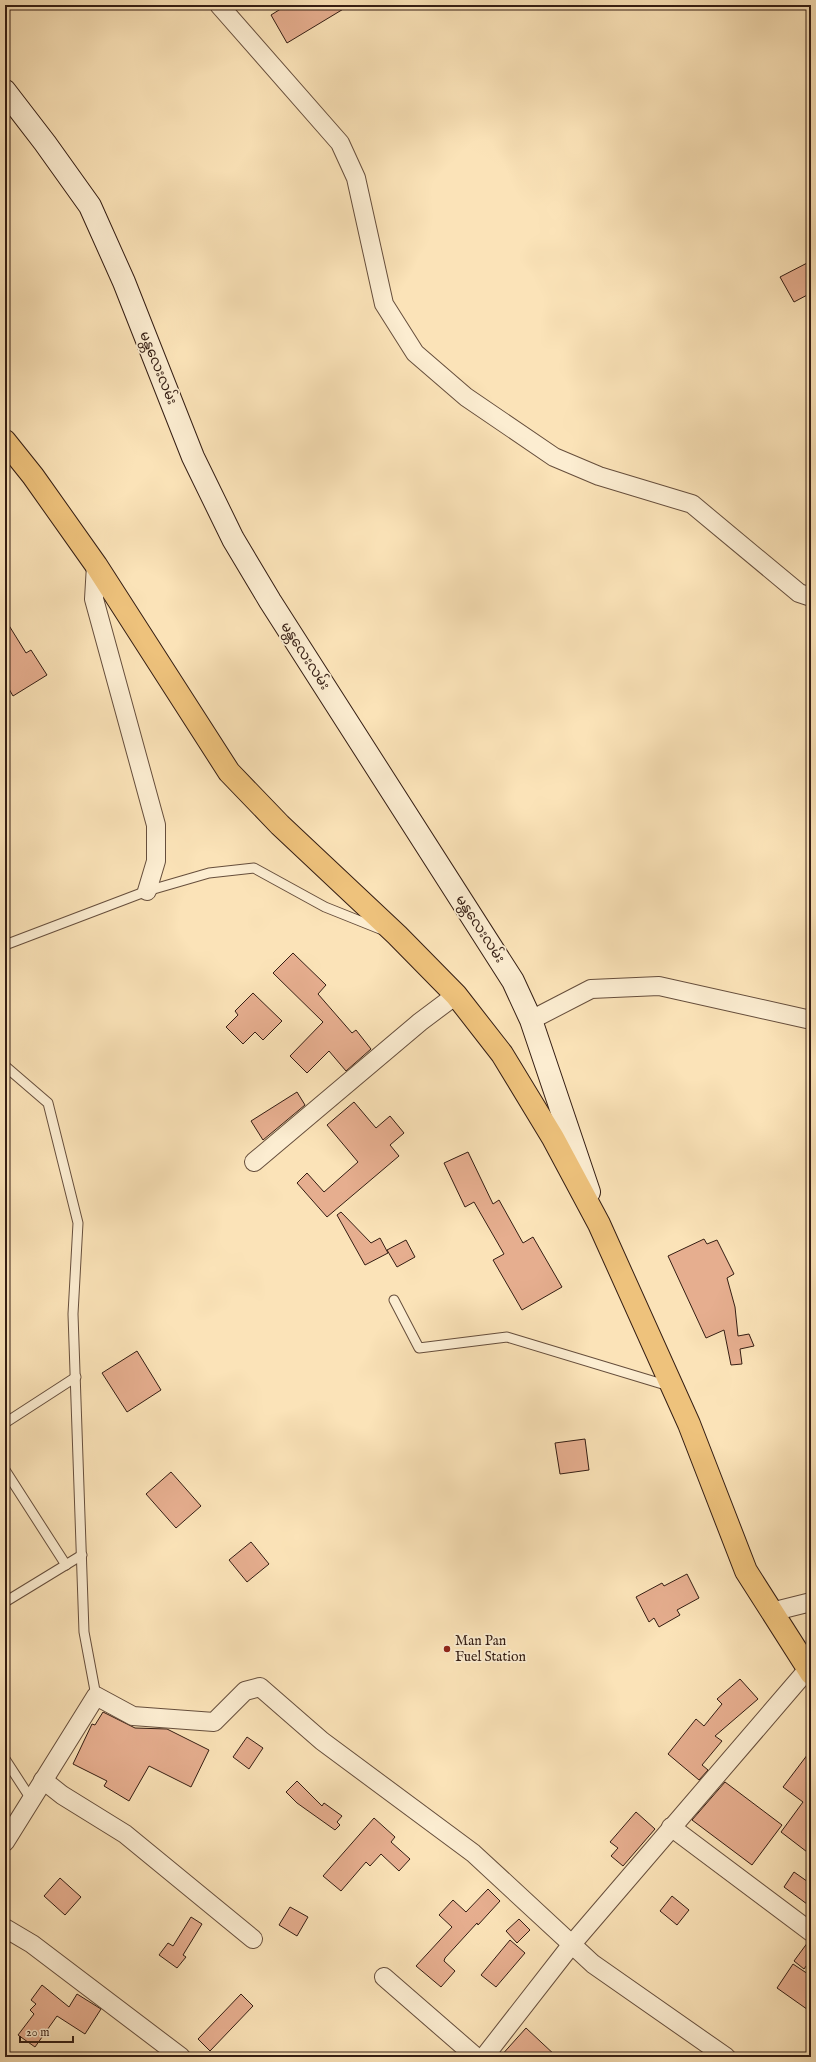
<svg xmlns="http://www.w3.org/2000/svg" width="816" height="2062" font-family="'IM FELL English','Noto Sans Myanmar',serif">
<rect width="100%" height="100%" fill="#fbe3b8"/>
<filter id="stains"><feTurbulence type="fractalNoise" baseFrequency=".005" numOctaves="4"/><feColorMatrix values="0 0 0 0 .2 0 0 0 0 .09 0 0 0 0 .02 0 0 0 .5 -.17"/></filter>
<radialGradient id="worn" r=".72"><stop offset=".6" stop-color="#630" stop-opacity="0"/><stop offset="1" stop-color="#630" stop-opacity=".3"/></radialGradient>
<g fill="#e6ae8f" stroke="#341d13">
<polygon points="287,5 350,5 287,43 271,15"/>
<polygon points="811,261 811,293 794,302 780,277"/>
<polygon points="5,619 26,653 31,650 47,675 13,696 5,682"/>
<polygon points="293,953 326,985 318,994 352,1033 356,1030 371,1049 346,1071 329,1051 307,1073 290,1056 323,1022 273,973"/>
<polygon points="253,993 282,1021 263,1040 255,1032 243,1044 226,1027 238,1015 235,1011"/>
<polygon points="297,1092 305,1105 263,1140 251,1121"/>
<polygon points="354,1102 376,1128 390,1116 404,1133 390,1145 399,1156 327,1217 297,1183 307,1173 324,1192 358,1162 327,1125"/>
<polygon points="468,1152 493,1204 499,1200 523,1243 533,1237 562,1287 522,1310 493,1260 504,1254 474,1202 465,1207 444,1163"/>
<polygon points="341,1212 371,1243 380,1238 388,1253 365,1265 337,1215"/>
<polygon points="704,1239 707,1244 717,1240 734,1274 727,1278 735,1307 738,1336 749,1334 754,1346 740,1349 742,1364 731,1365 724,1330 706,1338 668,1256"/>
<polygon points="406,1240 415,1257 397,1267 387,1250"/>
<polygon points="137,1351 161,1390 127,1412 102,1373"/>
<polygon points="585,1439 589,1470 560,1474 555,1443"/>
<polygon points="171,1472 201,1506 176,1528 146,1494"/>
<polygon points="251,1542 269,1564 247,1582 229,1560"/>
<polygon points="687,1574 699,1598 677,1610 680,1615 659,1627 654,1618 649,1622 636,1597 662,1583 664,1586"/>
<polygon points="740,1679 758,1699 715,1736 722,1741 702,1765 708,1770 699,1780 668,1754 696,1719 704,1726 722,1704 717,1699"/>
<polygon points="103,1712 135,1728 167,1729 209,1750 191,1787 149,1766 129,1801 104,1786 107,1781 73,1764 92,1724 95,1725"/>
<polygon points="247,1737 263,1748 249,1769 233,1757"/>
<polygon points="811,1750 811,1855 781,1832 803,1802 783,1787"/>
<polygon points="297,1781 322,1806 324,1803 342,1816 337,1822 340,1825 335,1830 297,1803 286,1792"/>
<polygon points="725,1782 782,1825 752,1865 692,1820"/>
<polygon points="636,1812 655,1829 623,1866 611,1856 618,1848 610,1842"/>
<polygon points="374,1818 395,1837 391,1842 410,1859 399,1871 381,1854 370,1866 366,1862 341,1891 323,1876"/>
<polygon points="794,1872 811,1884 811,1907 784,1887"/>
<polygon points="60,1878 81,1897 65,1915 44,1896"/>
<polygon points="488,1889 500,1901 478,1925 477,1923 445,1958 444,1961 455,1971 441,1987 416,1966 452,1927 439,1915 453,1900 466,1912"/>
<polygon points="672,1896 689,1910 677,1925 660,1911"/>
<polygon points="290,1907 308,1917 297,1936 279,1925"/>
<polygon points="191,1917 202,1924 183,1955 186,1957 177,1968 159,1955 168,1943 173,1946"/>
<polygon points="519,1919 530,1930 517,1943 506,1931"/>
<polygon points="510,1940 525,1953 496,1987 481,1975"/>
<polygon points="808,1942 811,1942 811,1959 804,1969 794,1961"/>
<polygon points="793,1964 811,1976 811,2012 777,1988"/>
<polygon points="42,1985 69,2007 77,1994 101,2009 85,2034 57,2016 35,2047 18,2035 34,2014 30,2010 36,2004 31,2000"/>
<polygon points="241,1994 253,2006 210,2051 198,2039"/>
<polygon points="526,2028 557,2057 500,2057"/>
</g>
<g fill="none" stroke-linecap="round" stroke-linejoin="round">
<defs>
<g id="service">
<polyline points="5,945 147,891 209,873 254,868 325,907 380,929"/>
<polyline points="5,1066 48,1103 78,1223 73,1314 84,1632 96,1696"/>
<polyline points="394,1300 419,1348 507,1337 669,1386"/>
<polyline points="5,1423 76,1377"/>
<polyline points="5,1470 66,1565"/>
<polyline points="5,1602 82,1555"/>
<polyline points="5,1759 31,1799"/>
</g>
<g id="minor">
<polyline points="219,5 340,143 356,178 384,304 415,353 466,397 554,457 599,476 692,504 799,593 811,597"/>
<polyline points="96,565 94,599 156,825 156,861 147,891"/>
<polyline points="531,1020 591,989 659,986 811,1020"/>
<polyline points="254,1162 420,1022 456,995"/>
<polyline points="771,1612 811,1602"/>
<polyline points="43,1780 62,1795 125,1834 253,1939"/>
<polyline points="671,1827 811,1932"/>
<polyline points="5,1842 96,1696 133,1716 214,1722 245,1691 260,1687 322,1741 473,1853 593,1964 726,2057"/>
<polyline points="5,1928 32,1944 181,2057"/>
<polyline points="384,1977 476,2057"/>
<polyline points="484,2057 572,1944 808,1669"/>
</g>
<polyline id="secondary" points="5,91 45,143 90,206 124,282 193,457 233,539 270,601 513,981 531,1020 589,1192"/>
<polyline id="primary" points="5,441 33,476 96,565 229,772 280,825 397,935 456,995 502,1054 553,1138 599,1224 689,1424 746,1571 811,1673"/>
</defs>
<use href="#service" stroke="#664e3c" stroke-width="11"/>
<use href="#minor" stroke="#664e3c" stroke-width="20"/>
<use href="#secondary" stroke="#341d13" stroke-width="24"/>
<use href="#primary" stroke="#341d13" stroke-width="24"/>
<use href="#service" stroke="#fcedd1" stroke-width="9"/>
<use href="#minor" stroke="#fcedd1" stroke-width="18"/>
<use href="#secondary" stroke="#fcedd1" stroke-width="22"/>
<use href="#primary" stroke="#eec27c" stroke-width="22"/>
</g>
<circle fill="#8f2418" stroke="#fcedd1" stroke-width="1.5" cx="447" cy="1649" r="4"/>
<g text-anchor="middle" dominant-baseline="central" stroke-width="3.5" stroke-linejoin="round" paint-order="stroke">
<g font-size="14" fill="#341d13" stroke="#fcedd1">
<text transform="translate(158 368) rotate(68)">မန္တလေးလမ်း</text>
<text transform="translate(305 656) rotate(57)">မန္တလေးလမ်း</text>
<text transform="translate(480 929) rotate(57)">မန္တလေးလမ်း</text>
</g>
<g font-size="14" fill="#341d13" stroke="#fcedd1" text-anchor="start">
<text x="455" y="1641">Man Pan<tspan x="455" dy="16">Fuel Station</tspan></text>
</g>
</g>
<rect width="816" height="2062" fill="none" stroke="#fbe3b8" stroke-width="20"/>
<rect x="6" y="6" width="804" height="2050" fill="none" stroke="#341d13" stroke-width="2"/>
<rect x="10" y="10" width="796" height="2042" fill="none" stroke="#341d13"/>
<path d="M20 2036v6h53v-6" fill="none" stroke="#341d13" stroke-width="2"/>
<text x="26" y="2036" font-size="12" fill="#341d13" stroke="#fcedd1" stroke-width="3" paint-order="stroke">20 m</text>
<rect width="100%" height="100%" filter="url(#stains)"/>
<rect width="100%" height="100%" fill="url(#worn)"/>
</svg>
